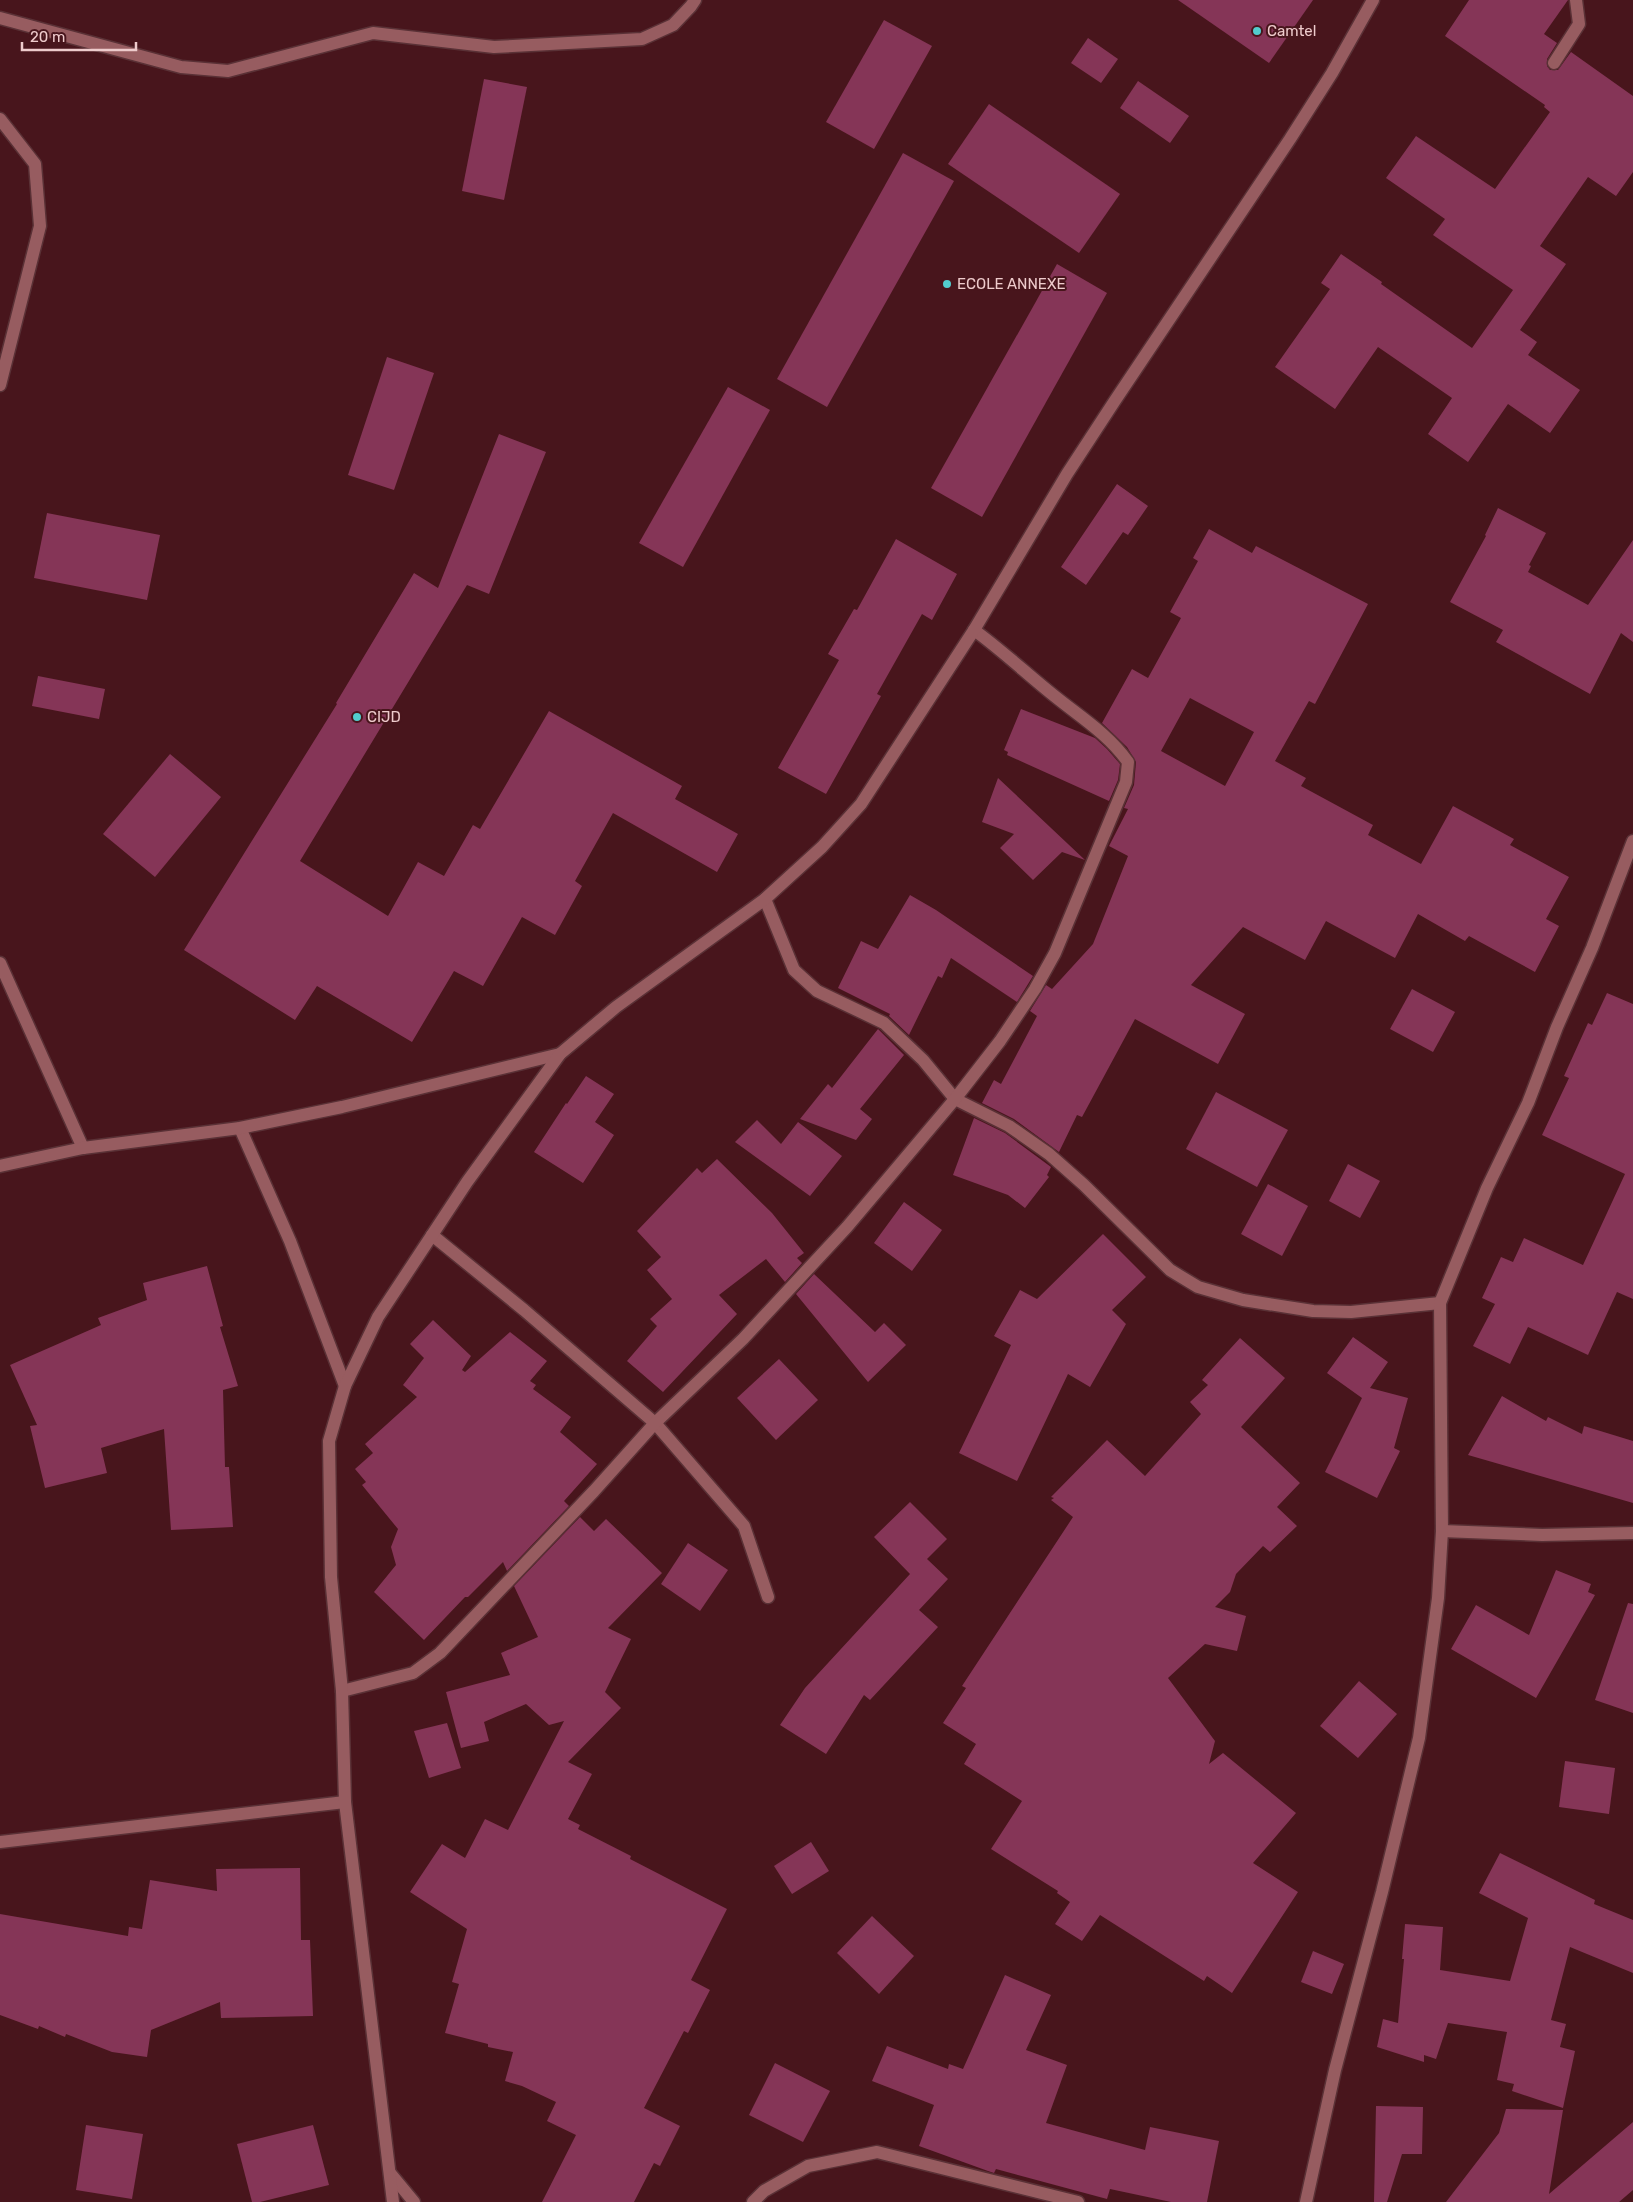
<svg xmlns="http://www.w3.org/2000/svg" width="1633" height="2202" font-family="Rubik,sans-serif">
<rect width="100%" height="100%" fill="#48151c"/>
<g fill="#853557" fill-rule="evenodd">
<polygon points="1178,0 1313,0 1269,63"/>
<polygon points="1469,0 1568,0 1544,34 1557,43 1547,59 1547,66 1550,70 1558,70 1571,52 1633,96 1633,172 1616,196 1588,177 1540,246 1566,264 1520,330 1537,342 1528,355 1580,390 1550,433 1508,404 1468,462 1428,434 1452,398 1378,347 1335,409 1275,367 1330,289 1321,283 1341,254 1382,282 1381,284 1472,348 1513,290 1433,235 1445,219 1386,178 1416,136 1495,189 1550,112 1544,107 1545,105 1445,36"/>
<polygon points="884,20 932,46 874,149 826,122"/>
<polygon points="1088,38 1118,59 1101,83 1071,63"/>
<polygon points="484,79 527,87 504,200 462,191"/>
<polygon points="1138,81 1189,116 1170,143 1120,108"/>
<polygon points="989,104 1120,194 1079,253 948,164"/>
<polygon points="903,153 954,181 827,407 777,379"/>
<polygon points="1057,264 1107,293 982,517 931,488"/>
<polygon points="387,357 434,373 394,490 348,475"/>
<polygon points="728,387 770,410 683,567 639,543"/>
<polygon points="499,434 546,452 489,594 467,585 300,861 388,916 418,862 444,876 473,825 480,829 549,711 682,786 675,799 738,834 717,872 613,813 575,881 582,886 555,935 522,917 483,986 454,971 412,1042 317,986 295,1020 184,950 337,704 336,703 414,573 438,588"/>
<polygon points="1117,484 1148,506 1128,535 1123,532 1086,585 1061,567"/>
<polygon points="1498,508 1546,533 1529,565 1531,566 1528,572 1588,605 1633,540 1633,642 1621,633 1590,694 1496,642 1503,630 1450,602 1486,536 1485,535"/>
<polygon points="47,513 160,535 147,600 34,578"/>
<path d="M1209,529l43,24 4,-7 112,58 -53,100 -6,-3 -34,60 31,17 -5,8 72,39 -5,10 53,29 32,-58 61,33 -4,6 59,32 -23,42 13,7 -24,46 -66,-36 -4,5 -47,-27 -23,44 -69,-37 -21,39 -62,-33 -52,58 54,29 -27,50 -83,-45 -53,98 -5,-2 -18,37 -45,-33 -32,-16 12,-23 7,4 36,-68 -7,-5 16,-26 6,4 41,-45 35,-88 -19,-10 19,-37 -4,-1 10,-23 2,-23 -9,-15 -25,-24 30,-54 16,9 33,-60 -11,-6 28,-51 -5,-3zM1190,698l64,34 -29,54 -64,-35z"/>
<polygon points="896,539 957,574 932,620 922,614 877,694 881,696 826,794 778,768 839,660 828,654 854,609 857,610"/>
<polygon points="38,676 105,689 99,719 32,706"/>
<polygon points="1021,709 1095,738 1107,749 1120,764 1118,780 1109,801 1007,755 1008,752 1004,750"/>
<polygon points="170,754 221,797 155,877 103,834"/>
<polygon points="998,778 1085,860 1062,852 1033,880 1000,848 1014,834 982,822"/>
<polygon points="910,895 936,910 1033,976 1017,1002 951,958 942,978 938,976 909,1035 889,1016 890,1014 838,988 861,941 878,949"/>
<polygon points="1412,989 1455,1012 1433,1052 1390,1029"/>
<polygon points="1607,993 1633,1004 1633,1299 1617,1292 1588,1355 1528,1327 1510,1364 1473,1346 1495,1304 1482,1298 1501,1257 1513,1262 1524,1238 1583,1265 1625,1174 1542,1135 1569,1078 1564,1076 1588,1023 1592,1025"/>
<polygon points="878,1029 904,1055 860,1109 872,1119 856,1140 800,1119 828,1084 832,1088"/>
<polygon points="586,1076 614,1094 595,1122 614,1135 583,1183 534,1152 566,1103 567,1104"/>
<polygon points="1216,1092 1288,1130 1257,1187 1186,1149"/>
<polygon points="974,1118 1005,1133 1051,1167 1047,1175 1049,1177 1025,1208 1008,1195 953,1175"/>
<polygon points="757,1120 781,1144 798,1122 842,1156 810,1196 735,1142"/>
<polygon points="717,1159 772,1213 804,1253 797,1258 802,1263 785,1282 766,1259 719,1295 737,1314 663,1392 627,1361 657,1326 650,1319 672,1299 647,1270 661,1257 637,1231 697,1168 702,1173"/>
<polygon points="1348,1164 1380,1181 1360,1218 1329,1201"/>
<polygon points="1268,1184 1308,1206 1282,1256 1241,1234"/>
<polygon points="904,1202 942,1230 912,1271 874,1243"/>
<polygon points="1103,1234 1146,1277 1112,1310 1126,1324 1090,1387 1068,1374 1017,1481 959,1453 1011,1345 994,1336 1020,1290 1037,1299"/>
<polygon points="207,1266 223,1326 220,1327 238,1386 223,1390 225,1467 229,1467 233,1527 171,1530 164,1429 101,1448 107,1473 45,1488 30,1426 37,1425 10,1365 101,1325 98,1318 147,1300 143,1283"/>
<polygon points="814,1274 875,1332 884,1323 906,1345 868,1382 796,1294"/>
<polygon points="433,1320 471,1356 462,1370 465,1372 510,1332 547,1361 530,1381 536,1385 533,1389 571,1417 560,1432 597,1464 564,1501 569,1506 507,1571 503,1562 468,1597 465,1597 424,1640 374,1592 396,1565 391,1547 398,1529 362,1485 366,1482 355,1469 373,1453 365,1444 417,1397 403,1385 424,1358 410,1344"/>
<polygon points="1353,1337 1388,1362 1370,1388 1408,1398 1394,1448 1400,1451 1377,1498 1325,1472 1362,1398 1327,1373"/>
<polygon points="1240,1338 1285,1378 1241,1427 1300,1483 1277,1507 1297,1526 1270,1552 1263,1546 1236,1574 1230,1592 1215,1607 1246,1616 1237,1651 1205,1644 1168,1678 1215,1741 1209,1764 1223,1753 1296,1813 1253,1863 1298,1892 1232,1993 1207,1976 1204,1981 1100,1915 1082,1941 1055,1924 1070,1902 1057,1893 1058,1891 991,1849 1022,1801 964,1764 976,1744 943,1723 966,1688 962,1686 1073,1517 1051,1500 1054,1498 1051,1497 1107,1440 1145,1476 1201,1414 1190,1402 1208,1385 1202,1380"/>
<polygon points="779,1359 818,1400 776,1440 737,1398"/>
<polygon points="1502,1396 1546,1421 1548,1417 1582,1434 1584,1426 1633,1441 1633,1503 1468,1455"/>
<polygon points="910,1502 947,1539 927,1559 948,1579 919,1610 938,1627 870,1700 864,1695 826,1754 780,1725 805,1688 910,1574 874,1537"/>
<polygon points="580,1517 594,1531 606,1519 662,1573 608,1628 631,1639 605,1692 621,1708 568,1762 592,1774 568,1819 580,1825 578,1829 631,1856 630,1859 727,1909 691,1980 710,1990 688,2033 684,2031 644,2108 680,2126 660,2166 654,2163 634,2202 542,2202 576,2135 547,2121 556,2102 522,2086 505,2081 513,2052 488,2047 488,2044 445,2033 459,1984 452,1982 467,1929 410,1892 442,1844 465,1858 485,1819 508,1830 564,1721 549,1725 526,1704 484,1722 489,1741 461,1748 446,1692 510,1675 501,1653 538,1637 514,1586"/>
<polygon points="688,1543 728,1570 700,1611 661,1584"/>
<polygon points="1556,1570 1591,1584 1588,1592 1595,1595 1536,1698 1451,1649 1476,1605 1529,1635"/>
<polygon points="1628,1603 1633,1604 1633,1713 1595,1700"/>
<polygon points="1359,1681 1397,1714 1358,1758 1320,1726"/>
<polygon points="447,1723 461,1768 429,1778 414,1731"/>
<polygon points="1565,1761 1615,1768 1609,1814 1559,1807"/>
<polygon points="811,1842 829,1871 792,1894 774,1866"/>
<polygon points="1500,1853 1595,1900 1594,1904 1633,1920 1633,1973 1570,1947 1551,2020 1566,2024 1560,2047 1575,2051 1563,2108 1512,2091 1514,2084 1497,2080 1507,2032 1448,2023 1436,2059 1424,2055 1424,2062 1377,2047 1383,2019 1398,2023 1404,1959 1402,1959 1405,1924 1443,1927 1440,1970 1510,1981 1528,1918 1479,1893"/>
<polygon points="300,1868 301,1940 310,1940 313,2016 221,2018 220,2002 151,2030 147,2057 112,2052 66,2034 65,2037 39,2026 38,2029 0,2015 0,1914 128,1936 129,1927 142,1929 150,1880 217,1891 216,1869"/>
<polygon points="872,1916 914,1956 879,1994 837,1953"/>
<polygon points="1313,1951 1344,1964 1332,1994 1301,1982"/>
<polygon points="1005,1975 1051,1995 1026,2050 1067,2065 1046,2123 1145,2150 1150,2127 1219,2141 1207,2202 1171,2202 1110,2189 1107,2199 996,2169 994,2173 988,2171 919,2146 934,2105 872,2081 887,2046 948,2069 949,2064 963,2069"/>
<polygon points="775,2063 830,2091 803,2142 749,2115"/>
<polygon points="1376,2106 1423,2107 1422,2154 1402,2154 1387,2202 1374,2202"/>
<polygon points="1506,2109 1563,2110 1549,2194 1633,2122 1633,2190 1619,2202 1446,2202 1499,2133"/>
<polygon points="86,2125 143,2134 132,2199 76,2190"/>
<polygon points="313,2125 329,2185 260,2202 252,2202 237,2144"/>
</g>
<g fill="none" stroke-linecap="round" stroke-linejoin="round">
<defs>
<g id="street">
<polyline points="0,18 181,67 228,71 373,33 494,47 642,39 673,25 691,6 695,0"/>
<polyline points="1554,63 1579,24 1576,0"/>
<polyline points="0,119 35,164 40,226 0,385"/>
<polyline points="765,899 794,970 817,991 884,1023 923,1060 955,1099 1009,1126 1049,1154 1084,1185 1170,1270 1198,1287 1243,1300 1313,1311 1351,1312 1440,1303"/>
<polyline points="0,963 83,1148"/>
<polyline points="240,1128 290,1241 345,1386"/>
<polyline points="0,1166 83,1148 240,1128 342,1107 560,1054"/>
<polyline points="432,1235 524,1310 655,1423 744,1526 768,1597"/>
<polyline points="1442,1531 1542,1535 1633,1533"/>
<path d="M342,1691l71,-18 27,-20 154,-162 61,-68 88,-84 104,-112 108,-128 45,-58 35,-52 20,-36 71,-171 2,-20c-19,-27 -46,-44 -71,-64 -28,-22 -54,-47 -83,-68"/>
<polyline points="390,2173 414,2202"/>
<polyline points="753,2202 764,2191 808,2166 877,2152 1078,2202"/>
<polyline points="1306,2202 1335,2070 1382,1892 1419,1738 1438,1598 1442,1531 1440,1303 1487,1188 1528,1103 1557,1027 1592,948 1633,841"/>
</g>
<g id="secondary">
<polyline points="0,1842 345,1802"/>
<polyline points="393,2202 345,1802 342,1691 331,1577 329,1441 345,1386 378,1317 467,1182 560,1054 616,1007 765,899 822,847 861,804 974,630 1067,474 1114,402 1290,139 1332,73 1373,0"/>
</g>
</defs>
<use href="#street" stroke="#5a3136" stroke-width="15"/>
<use href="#secondary" stroke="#5a3136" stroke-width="15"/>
<use href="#street" stroke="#975c60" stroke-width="12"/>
<use href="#secondary" stroke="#975c60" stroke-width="12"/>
</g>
<g fill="#52cdce" stroke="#48151c" stroke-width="2">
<circle cx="1257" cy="31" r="5"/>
<circle cx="947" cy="284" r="5"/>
<circle cx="357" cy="717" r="5"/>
</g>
<g text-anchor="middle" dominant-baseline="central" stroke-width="4" stroke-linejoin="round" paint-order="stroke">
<g font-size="15" fill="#eecbcc" stroke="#48151c" text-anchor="start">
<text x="1267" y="31">Camtel</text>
<text x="957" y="284">ECOLE ANNEXE</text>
<text x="367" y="717">CIJD</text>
</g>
</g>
<path d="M22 42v8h114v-8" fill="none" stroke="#eecbcc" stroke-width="2.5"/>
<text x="30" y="42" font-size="15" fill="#eecbcc" stroke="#48151c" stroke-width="4" paint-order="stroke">20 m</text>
</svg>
